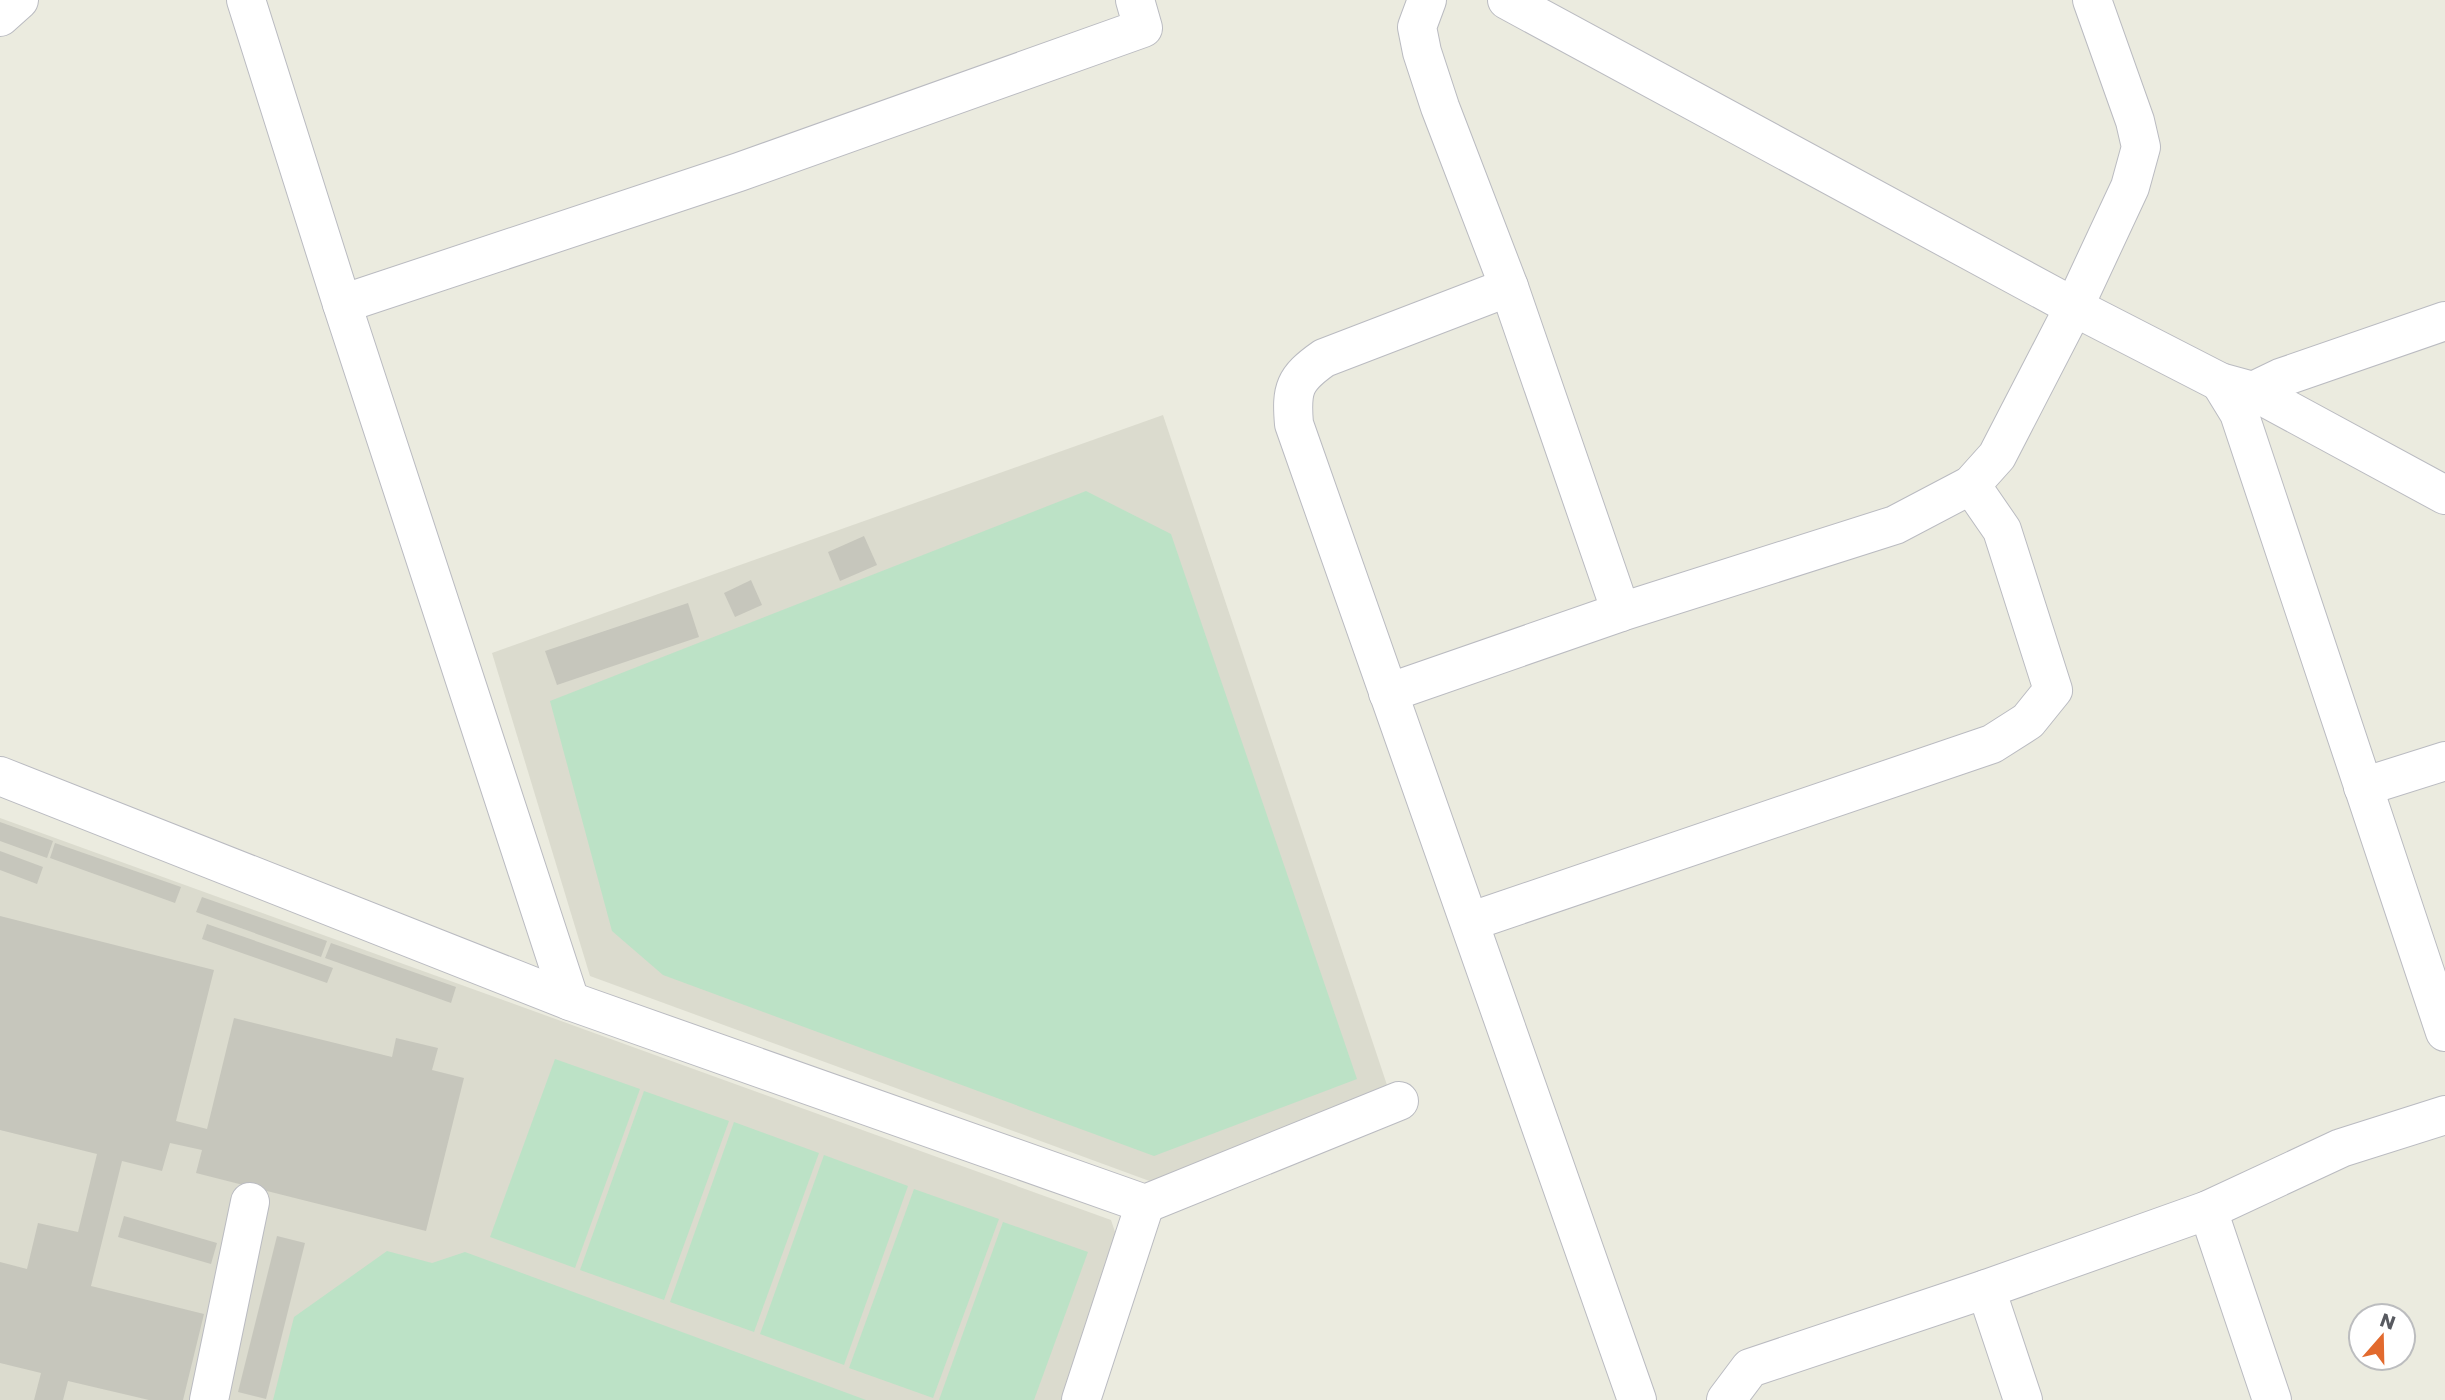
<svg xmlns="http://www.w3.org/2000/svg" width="2445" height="1400" font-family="Poppins,sans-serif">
<rect width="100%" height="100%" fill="#ebebdf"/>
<g fill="#dbdbce">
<polygon points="1163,415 1390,1094 1155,1183 590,976 492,653"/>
<polygon points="0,818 1111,1220 1121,1250 1067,1400 0,1400"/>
</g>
<g fill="#bce2c6">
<polygon points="1086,491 1171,534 1357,1079 1154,1156 663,975 612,931 550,701"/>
<polygon points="555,1059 640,1089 575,1268 490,1237"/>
<polygon points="644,1091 729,1121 664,1300 580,1270"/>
<polygon points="734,1122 819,1153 754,1332 670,1302"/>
<polygon points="824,1155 908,1186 844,1365 760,1334"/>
<polygon points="914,1189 999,1219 933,1398 849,1368"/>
<polygon points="1003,1222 1088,1252 1034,1400 939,1400"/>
<polygon points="387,1251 432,1263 465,1252 866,1400 273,1400 294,1317"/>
</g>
<g fill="#c6c6bc">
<polygon points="864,536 877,565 840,581 828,552"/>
<polygon points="751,580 762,605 735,617 724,593"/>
<polygon points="688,603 699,637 557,685 545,651"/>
<polygon points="0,822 53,841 47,858 0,841"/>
<polygon points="55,843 181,887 175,903 50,858"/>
<polygon points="0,851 43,867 37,884 0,870"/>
<polygon points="202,897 327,941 321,957 196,912"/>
<polygon points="0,916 214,970 176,1121 207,1129 234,1018 392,1057 396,1038 438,1048 432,1070 464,1078 426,1231 196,1173 202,1150 170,1143 162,1171 122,1161 91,1286 204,1314 183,1400 149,1400 68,1381 63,1400 34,1400 41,1373 0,1363 0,1262 27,1269 38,1223 78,1232 97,1154 0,1130"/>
<polygon points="207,924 333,968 327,983 202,939"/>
<polygon points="331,943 456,987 451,1003 325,958"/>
<polygon points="124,1216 217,1243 211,1264 118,1237"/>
<polygon points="277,1236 305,1243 266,1399 238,1392"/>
</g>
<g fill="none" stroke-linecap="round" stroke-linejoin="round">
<defs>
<g id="minor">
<polyline points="246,0 342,304 570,1001"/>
<polyline points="1427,0 1417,27 1422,52 1440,107 1509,287 1621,612"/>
<polyline points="1507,0 2074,307 2220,382 2253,391 2445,495"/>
<polyline points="0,17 19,0"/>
<path d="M1509,287l-185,71c-30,21 -33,31 -30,66l343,976"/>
<polyline points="342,304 739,172 1143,28 1135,0"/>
<polyline points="2220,382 2239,413 2445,1032"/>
<polyline points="2253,391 2280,378 2445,321"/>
<polyline points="1388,693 1621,612 1895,525 1971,485 1997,456 2074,307 2130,187 2141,147 2135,121 2092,0"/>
<polyline points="0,776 570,1001 1145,1204 1399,1101"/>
<polyline points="2363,787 2445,761"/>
<polyline points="1472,921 1992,744 2028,721 2053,690 2002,530 1971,485"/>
<polyline points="2208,1210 2272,1400"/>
<polyline points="1986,1289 2023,1400"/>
<polyline points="209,1400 250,1202"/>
<polyline points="1081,1400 1145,1204"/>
<polyline points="1726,1400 1750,1368 1986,1289 2208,1210 2341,1148 2445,1115"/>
</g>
</defs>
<use href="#minor" stroke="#babbc1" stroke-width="40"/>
<use href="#minor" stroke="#fff" stroke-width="38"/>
</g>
<g transform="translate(2382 1337) rotate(20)"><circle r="33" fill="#ffffff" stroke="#bcbdbf" stroke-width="2"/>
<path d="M0-5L12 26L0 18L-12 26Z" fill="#e26a2e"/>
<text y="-10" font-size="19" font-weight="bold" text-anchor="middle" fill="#585a60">N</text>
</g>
</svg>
